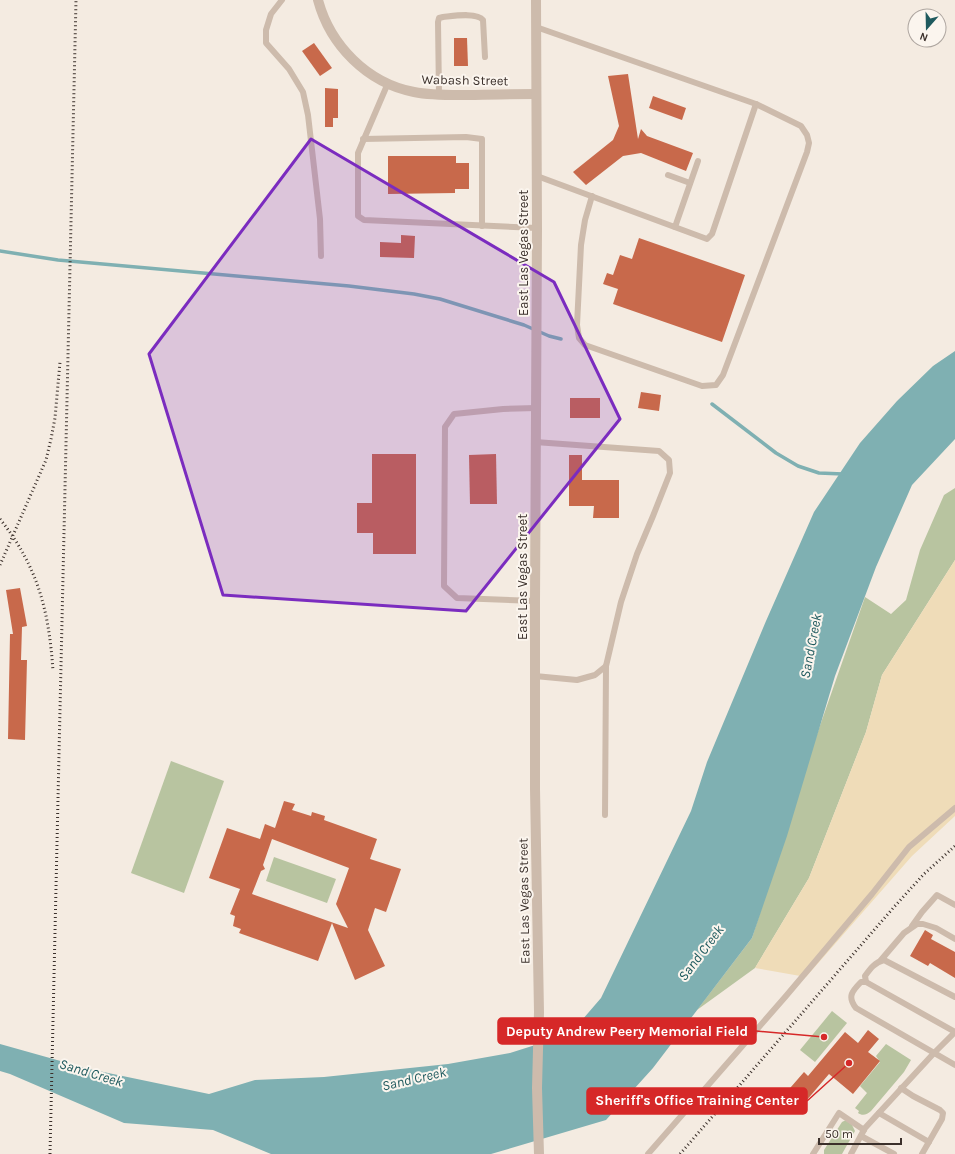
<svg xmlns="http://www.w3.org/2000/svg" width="955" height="1154" font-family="Karla,sans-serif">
<rect width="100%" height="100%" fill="#f4ebe1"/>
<g fill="#b8c4a0">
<polygon points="955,488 955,560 882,675 866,732 809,878 755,968 697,1010 752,938 816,737 865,597 891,614 906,600 920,550 944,495"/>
<polygon points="171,761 224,781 184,893 131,873"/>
<polygon points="274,857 336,879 327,903 266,881"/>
<polygon points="832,1011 847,1023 815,1062 800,1050"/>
<path d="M886,1044l25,16 -7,12 -33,39c-4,4 -9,5 -13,2l1,-2 -4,-3 12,-15 -7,-7 20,-24 -4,-6z"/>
<polygon points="846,1120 852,1125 855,1131 842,1154 824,1154 824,1150 842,1122"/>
</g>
<polygon fill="#efdcb8" points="955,560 955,816 912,856 806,977 755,968 809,878 866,732 882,675"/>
<polygon fill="#7fb0b2" points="955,351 955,439 912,485 876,567 835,676 787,836 752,938 653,1068 606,1120 491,1154 271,1154 213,1130 124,1123 10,1074 0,1071 0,1044 89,1069 209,1094 255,1080 324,1077 448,1064 510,1053 570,1034 601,998 691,811 707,762 766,621 814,512 860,443 897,401 933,366"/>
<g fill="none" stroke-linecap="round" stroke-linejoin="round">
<g stroke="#7fb0b2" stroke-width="3.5">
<polyline points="0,251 58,260 349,286 414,294 440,299 524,325 549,336 561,339"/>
<polyline points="712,404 776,453 798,466 819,473 843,474"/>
</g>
</g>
<g fill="#c8694b" fill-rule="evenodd">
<polygon points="454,38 467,38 468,66 454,66"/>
<polygon points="314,43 332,68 320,76 302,51"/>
<polygon points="628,74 638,139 641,129 647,136 693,153 686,171 641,153 623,156 586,185 573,172 613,140 619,126 608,76"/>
<polygon points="325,88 338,89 338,118 333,118 333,127 325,127"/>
<polygon points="653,96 686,108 682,120 649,108"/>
<polygon points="388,156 456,156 456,163 469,163 469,189 455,189 455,193 388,194"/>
<polygon points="401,235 415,236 414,258 380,257 380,242 401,243"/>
<polygon points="639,238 745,275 722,342 613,304 618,289 603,284 607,273 613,275 620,255 632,259"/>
<polygon points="641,392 661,395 659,411 638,408"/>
<rect x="570" y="398" width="30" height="20"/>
<polygon points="372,454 416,454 416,554 373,554 373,533 357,533 357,503 372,503"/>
<polygon points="496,454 497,504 470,504 469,455"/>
<polygon points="569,455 582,455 582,480 619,480 619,518 593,518 594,506 569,506"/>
<polygon points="20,588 27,626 22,627 21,660 27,660 25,740 8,739 10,634 13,634 6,590"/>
<path d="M284,801l11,3 -3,6 19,6 1,-4 13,4 -1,4 53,19 -7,20 31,10 -15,43 -11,-4 -7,22 17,36 -30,14 -23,-57 -14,38 -79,-28 2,-4 -8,-3 2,-10 -5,-2 10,-25 -31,-11 18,-50 33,11 5,-15 10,4zM272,839l77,29 -13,36 12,24 -96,-34 9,-23 4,-2 -2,-4z"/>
<polygon points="925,930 933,935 931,939 955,952 955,978 930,963 928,966 910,956"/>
<polygon points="868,1030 879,1039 868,1052 880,1061 853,1094 829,1074 800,1108 784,1095 804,1072 808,1076 845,1032 858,1043"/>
</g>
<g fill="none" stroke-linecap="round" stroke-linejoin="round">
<g stroke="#cdbbac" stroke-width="6">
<polyline points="282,0 271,14 266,30 266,43 289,69 303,92 308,115 320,219 321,256"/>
<polyline points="536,27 756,104 801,126 807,135 809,143 807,152 723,375 716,385 702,386 585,345 579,338 577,325 581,245 585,220 592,196"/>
<polyline points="388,83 358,153 358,216 364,220 537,228"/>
<path d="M439,95l-1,-73 1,-4 4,-1c10,-1 34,-5 40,3l2,37"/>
<polyline points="363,139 466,137 482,139 482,226"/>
<polyline points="668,175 690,183"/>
<polyline points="537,176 707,239 712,234 756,104"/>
<polyline points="675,227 698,161"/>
<polyline points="535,601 457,598 444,586 445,427 454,414 503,409 536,408"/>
<polyline points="535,676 577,680 595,675 606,666 621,602 637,554 653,516 670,473 669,460 659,451 535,442"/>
<polyline points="605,815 606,666"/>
<polyline points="912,926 922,912 937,895 955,905"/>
<polyline points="881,960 904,933 917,924 923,924 936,928 955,939"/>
<path d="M866,982l-1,-6c5,-7 10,-14 19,-16l71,37"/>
<path d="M955,1032l-89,-50h-5c-9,9 -14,15 -5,26l99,57"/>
<polyline points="901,1088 913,1096 940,1110 943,1113 942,1119 922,1154"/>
<polyline points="879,1113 929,1142"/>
<polyline points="861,1136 894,1154"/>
<polyline points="648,1154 786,996 872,894 909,847 955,808"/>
<polyline points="813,1154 839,1113 864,1130"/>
<polyline points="851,1154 865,1128 934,1053 955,1032"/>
</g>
<path stroke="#cdbbac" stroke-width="10" d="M318,0c12,45 49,83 96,92 20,4 41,3 61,3 21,-1 41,-1 61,-1"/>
<polyline stroke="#cdbbac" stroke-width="10" points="536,0 537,228 535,601 535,789 539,1012 537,1088 539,1154"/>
<g stroke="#3b302b" stroke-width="3" stroke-dasharray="1 3" stroke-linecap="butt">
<path d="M0,519c38,48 49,92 53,152"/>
<polyline points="0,565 46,460 51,439 55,418 60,362"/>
<polyline points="50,1154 76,0"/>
<polyline points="680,1154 894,907 924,874 955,846"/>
</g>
</g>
<path fill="#7b2cbf" fill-opacity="0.2" stroke="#7b2cbf" stroke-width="3" stroke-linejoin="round" d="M311,139l243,143 66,137 -154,192 -243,-16 -74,-241z"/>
<g text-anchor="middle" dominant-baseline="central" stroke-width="4" stroke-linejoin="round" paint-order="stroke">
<g font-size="13" fill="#3b302b" stroke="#fbf5ee">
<text transform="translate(465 80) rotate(1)">Wabash Street</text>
<text transform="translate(523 253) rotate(-90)">East Las Vegas Street</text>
<text transform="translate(522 577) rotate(-90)">East Las Vegas Street</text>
<text transform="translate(524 901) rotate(-91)">East Las Vegas Street</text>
</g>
<g font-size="14" font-style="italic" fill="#1f5a5e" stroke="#fbf5ee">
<text transform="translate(811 646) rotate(-79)">Sand Creek</text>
<text transform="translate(701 953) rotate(-53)">Sand Creek</text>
<text transform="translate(91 1073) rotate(17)">Sand Creek</text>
<text transform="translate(414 1079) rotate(-13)">Sand Creek</text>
</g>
</g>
<path fill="none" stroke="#d62828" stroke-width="1.5" d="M824 1037L756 1031M849 1063L807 1101"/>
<g fill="#d62828" stroke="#fbf5ee" stroke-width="1.5">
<circle cx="824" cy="1037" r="4"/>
<circle cx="849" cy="1063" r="4"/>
</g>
<g fill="#d62828" stroke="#d62828" stroke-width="1.5">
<rect x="498" y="1018" width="258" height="26" rx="4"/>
<rect x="587" y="1088" width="220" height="26" rx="4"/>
</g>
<g font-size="14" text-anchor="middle" font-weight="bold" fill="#fff">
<text x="627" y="1036">Deputy Andrew Peery Memorial Field</text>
<text x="697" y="1105">Sheriff's Office Training Center</text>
</g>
<g transform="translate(927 28) rotate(200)"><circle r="19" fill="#fbf5ee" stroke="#aea6a0"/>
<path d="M0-3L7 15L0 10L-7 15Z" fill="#1f5a5e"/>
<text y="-6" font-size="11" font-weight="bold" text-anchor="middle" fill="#3b302b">N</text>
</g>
<path d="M819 1138v6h82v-6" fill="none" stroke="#3b302b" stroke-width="2"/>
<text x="825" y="1138" font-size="12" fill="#3b302b" stroke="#fbf5ee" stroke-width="3" paint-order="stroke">50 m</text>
</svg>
